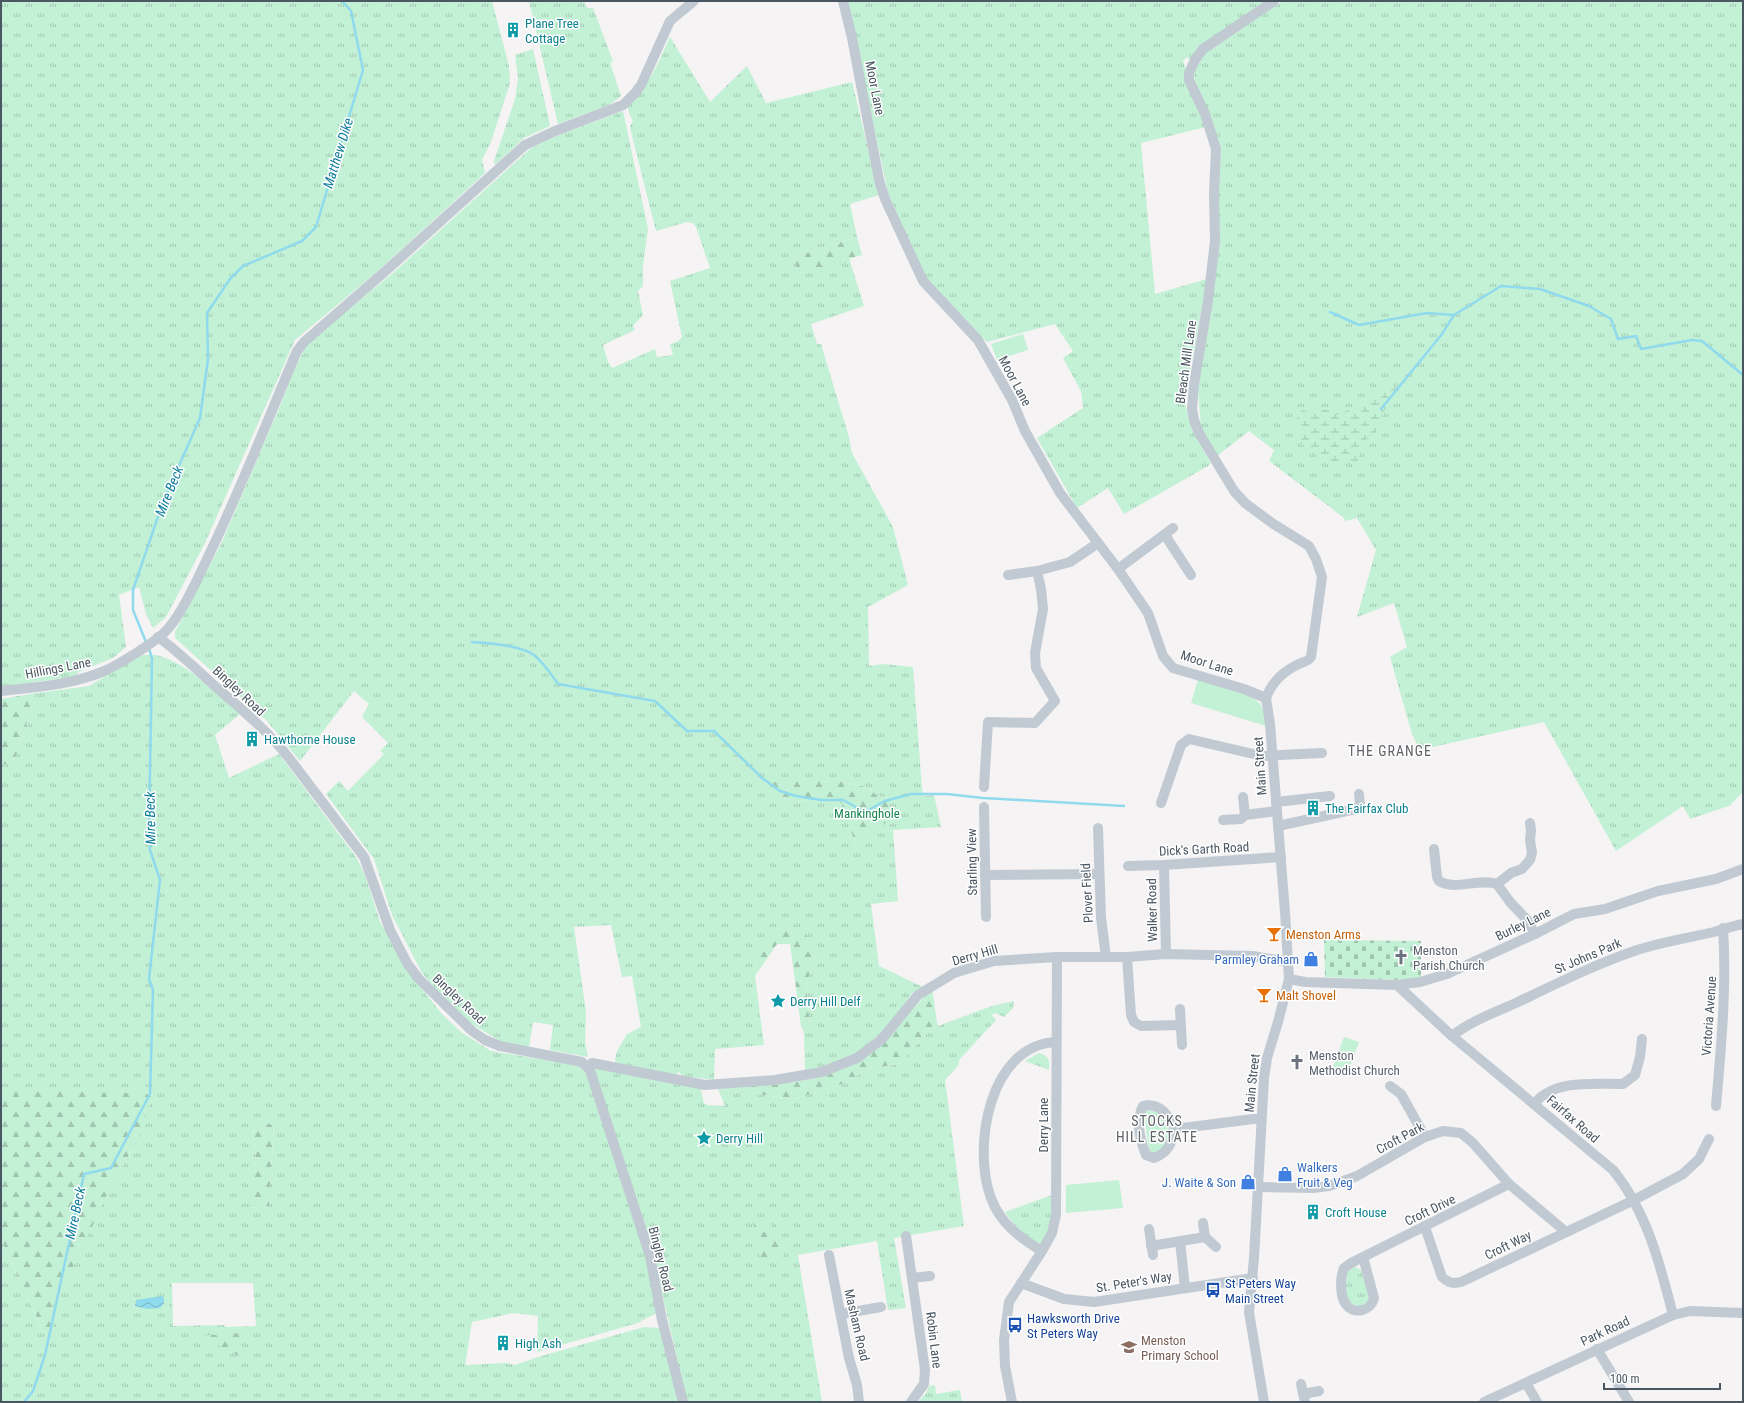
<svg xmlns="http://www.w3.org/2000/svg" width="1744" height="1403" font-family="'Roboto Condensed',sans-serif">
<defs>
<pattern id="grass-tufts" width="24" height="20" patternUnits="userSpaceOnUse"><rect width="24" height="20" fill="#c3f1d5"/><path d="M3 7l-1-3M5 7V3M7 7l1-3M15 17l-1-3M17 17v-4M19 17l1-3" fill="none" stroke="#a0c6b0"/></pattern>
<pattern id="forest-firs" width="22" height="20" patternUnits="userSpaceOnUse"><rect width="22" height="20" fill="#c3f1d5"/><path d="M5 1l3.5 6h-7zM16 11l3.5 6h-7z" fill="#a0c6b0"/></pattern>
<pattern id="wetland-marsh" width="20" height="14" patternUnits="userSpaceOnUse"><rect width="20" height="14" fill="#c3f1d5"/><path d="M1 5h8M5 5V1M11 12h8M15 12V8" fill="none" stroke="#a0c6b0"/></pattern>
<pattern id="cemetery-stones" width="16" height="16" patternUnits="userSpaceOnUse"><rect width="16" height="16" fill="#c3f1d5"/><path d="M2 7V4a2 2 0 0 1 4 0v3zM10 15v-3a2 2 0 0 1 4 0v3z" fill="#a0c6b0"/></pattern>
<pattern id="water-waves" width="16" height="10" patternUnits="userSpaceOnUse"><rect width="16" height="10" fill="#90daee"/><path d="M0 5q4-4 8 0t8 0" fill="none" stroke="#78b4c4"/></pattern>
</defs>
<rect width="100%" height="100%" fill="#f5f3f3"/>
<g fill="url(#grass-tufts)" fill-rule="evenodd">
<polygon points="1,1 492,1 509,66 510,83 491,142 482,160 485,173 379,270 295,340 205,543 166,617 153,628 146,614 139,587 119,595 126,647 113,658 78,672 76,676 1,687"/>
<polygon points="529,1 584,1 587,8 593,8 613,61 610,63 621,96 611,104 558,124"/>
<path d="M847,1h422l-77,61 -5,-5 -4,4 23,66 -65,16 14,151 52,-15 -22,121c3,26 13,41 26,63l-3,3 -84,48 -16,-26 -31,20 -40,-70 46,-30 -2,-17 -18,-33 10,-7 -18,-27 -68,18 -65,-66 -34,-83z"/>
<polygon points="1283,1 1743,1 1743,792 1729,806 1690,819 1683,806 1616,851 1544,722 1420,750 1412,734 1390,657 1407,647 1394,603 1357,617 1376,550 1357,518 1345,521 1343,517 1269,461 1274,450 1249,431 1217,456 1201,429 1198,390 1210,307 1221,150 1203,97 1199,94 1193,73 1207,50"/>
<path d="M670,37l40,65 37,-36 19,37 86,-21 27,113 -29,9 7,33 -63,20 4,17 51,-16 15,48 -53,18 6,20h4l28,93 3,16 41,74 15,58 -40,22 1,59 15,-2 29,3 9,122 2,7 10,-1 7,32 -48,3 5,71 -27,3 8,62 44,21 -11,6 -30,46 -29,17 -48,16 -1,-40 6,-6 -4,-43 10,-24 -31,-36 -27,31 -3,22 9,69 -49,4 -1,31 -31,-4 -4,-4 -4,3 -59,-12 -1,-3 2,-9 10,-17 14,-7 -9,-51 -10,1 -11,-52 -37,2 12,85 -1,30 3,15 -38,-7 3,-25 -20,-3 -4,26 -27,-6 -32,-19 -22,-19 -26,-31 -30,-58 -18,-56 -48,-65 13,-13 9,10 36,-37 -4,-3 8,-8 -26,-26 7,-13 -15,-13 -54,70 -33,-40 -92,-83v-6l46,-88 59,-138 12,-31 12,-26 10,-12 79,-64 137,-124 18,-10 75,-28 25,118 -5,36v21l-5,5 5,24 -10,11 2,4 -32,15 5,17 4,6 43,-19 2,8 16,-2 -3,-11 7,-2 5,-5 -12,-56 40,-13 -14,-41 -3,-4 -6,-1 -31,9 -24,-95 -2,-10 3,-4 -5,-12v-4c21,-21 30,-42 42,-69zM839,781l26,6 12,8 10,4 5,19 -36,28 -14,-43 -63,-4 -6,-16z"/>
<polygon points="533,49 550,126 524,138 495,165 494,161 515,99 518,78 515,55"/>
<path d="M141,655c6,0 13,-1 19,1 31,10 56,37 80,58l-25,21 14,43 50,-24 77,103 9,18 15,47 25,42 13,20 24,30 19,18 30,19 83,14 9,3 5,4 63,201 8,39 -18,9v1l-104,30 1,-36 -24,-3 -42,9 -7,43 40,-2 10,2 23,-8 106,-30 17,1 18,74h-678v-163l43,94 8,-26 61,-126 25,-41 -137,-49v-327h12l24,-71 52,-7zM274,1124l-5,82 -19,2 6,-47 -3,-36zM172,1283h81l3,43 -31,1v-2l-52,1z"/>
<polygon points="1014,1001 1013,1008 1004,1017 995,1013 992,1015 996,1020 959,1060 958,1066 945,1080 964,1226 894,1238 906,1308 888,1310 877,1241 798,1255 822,1402 687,1402 658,1275 595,1071 596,1067 700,1085 704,1103 707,1105 725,1106 718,1089 794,1099 842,1084 868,1069 899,1064 937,1022 938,1026 992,1006"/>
<path d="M1039,1053c10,3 11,8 10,17l-24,-9z"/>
<path d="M1052,1195c0,13 2,41 -11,48 -12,1 -30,-22 -36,-31z"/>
<path d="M1353,1267c14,0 15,22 17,33l-10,7c-19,-4 -13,-20 -13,-35z"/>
<polygon points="935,1385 936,1394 960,1390 962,1402 918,1402 926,1393 929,1386"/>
</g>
<g fill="url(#forest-firs)">
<polygon points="857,237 862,255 798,274 794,257"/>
<polygon points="37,693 13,764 1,764 1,699"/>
<polygon points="839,781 865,787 877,795 887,799 892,818 856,846 842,803 778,799 773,782"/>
<polygon points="785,923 804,930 816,959 806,983 810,1027 804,1032 801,1026 790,944 777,944 755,976 758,953"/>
<polygon points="932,988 937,1022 899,1064 868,1069 842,1084 794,1099 718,1089 794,1082 823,1077 844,1068 916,1006"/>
<polygon points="1,1091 145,1093 152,1097 138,1140 113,1181 80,1253 52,1307 54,1331 44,1333 1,1239"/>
<polygon points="274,1124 269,1206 249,1208 256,1161 253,1125"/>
<path d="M765,1218c11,12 17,23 18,39l-22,3 -8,-40z"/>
<polygon points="239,1333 244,1359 200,1336"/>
</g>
<polygon fill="url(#wetland-marsh)" points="1393,386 1402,392 1384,411 1374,436 1361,442 1358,461 1327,463 1303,445 1296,423 1300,409 1311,413 1328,409 1337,415 1372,399"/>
<polygon fill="url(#cemetery-stones)" points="1324,940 1421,941 1421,977 1401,980 1325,977"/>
<g fill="#c3f1d5">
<polygon points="1023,334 1028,350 997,360 991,344"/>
<path d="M1198,680c16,5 53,11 62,24 4,6 5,15 6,22l-75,-23z"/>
<polygon points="1344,1037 1359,1042 1347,1074 1332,1069"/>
<path d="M1147,1110l12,2 13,19 -10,19 -9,4 -4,-4 -4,-29c-3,-5 -1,-7 2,-11z"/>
<polygon points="1119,1180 1123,1208 1066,1213 1066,1185"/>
</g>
<polygon fill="url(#water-waves)" points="162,1296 164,1299 164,1303 160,1308 148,1309 135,1306 136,1300"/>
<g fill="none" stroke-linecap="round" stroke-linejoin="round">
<g stroke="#90daee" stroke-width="2.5">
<polyline points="1330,312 1359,325 1427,313 1454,315"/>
<polyline points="1381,409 1442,334 1454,315 1501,286 1540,289 1589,306 1611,319 1618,339 1636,336 1641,349 1692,340 1702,341 1743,375"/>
<polyline points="146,642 133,610 133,590 163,502 200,418 208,359 207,313 230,279 243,266 302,241 316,227 363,70 351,11 342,1"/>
<path d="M472,642c17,1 48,3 62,13 10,8 17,19 24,29l97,17 32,30h27l48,47 18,13 16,5 25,4h22l22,12 20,-11 26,-7h36l36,4 141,8"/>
<polyline points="24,1402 33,1391 45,1355 84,1174 111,1168 150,1094 153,990 149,979 160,880 150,850 149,827 152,658 149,649"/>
</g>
<g stroke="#c1cad2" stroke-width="10">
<polyline points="843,1 852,38 879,180 885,199 923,281 978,340 1012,400 1025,431 1060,493 1118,569 1148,613 1163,656 1173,668 1244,689 1266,698"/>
<polyline points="1165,535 1191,575"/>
<polyline points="1118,569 1173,528"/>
<polyline points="1008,575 1037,571"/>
<path d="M158,637c21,15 39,33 58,50 25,22 52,44 73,71l75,99 26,73 17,33 11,15 54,53 13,9 15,6 82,16 8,8 60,186 12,64 21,82"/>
<path d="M1,691c34,-4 69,-6 101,-19 15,-6 53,-30 64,-41 16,-17 33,-55 43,-76 32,-67 59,-136 88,-204l7,-9 85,-74 136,-123 30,-14 68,-26 12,-12 6,-8 29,-64 24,-20"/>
<path d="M1266,698c6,-16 16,-26 31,-33 5,-3 11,-3 14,-8l11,-80 -6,-18 -7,-13 -37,-23 -27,-20 -11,-12 -35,-58 -5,-13 -2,-11 2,-25 14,-83 7,-60 -1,-46 2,-46 -11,-35 -16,-34v-7l6,-13 8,-11 71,-48"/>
<polyline points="984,787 988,722 1035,723 1055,701 1036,668 1035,653 1043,609 1041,589 1037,571 1070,562 1098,543"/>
<polyline points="1243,797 1245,815"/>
<polyline points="1276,802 1330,796"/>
<polyline points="1161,803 1181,745 1189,739 1262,756 1322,753"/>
<polyline points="984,807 986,917"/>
<polyline points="1223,820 1241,819 1245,815 1277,811"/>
<polyline points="1278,826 1356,809 1360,804 1359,794"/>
<polyline points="1098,828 1101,918 1106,957"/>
<path d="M1434,849l3,28 2,4c16,10 39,-3 58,3l13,18 18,19 7,13"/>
<polyline points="1164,865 1166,954"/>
<polyline points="1128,866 1164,865 1281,857"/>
<polyline points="985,875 1099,874"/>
<polyline points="1497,884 1511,873 1522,869 1530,860 1532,853 1530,840 1531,830 1530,823"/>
<polyline points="1127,957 1131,1015 1134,1022 1141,1026 1180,1025"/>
<polyline points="1289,979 1305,982 1397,985 1420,982 1447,974 1535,934 1574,914 1605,909 1658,891 1716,879 1743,869"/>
<path d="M1397,985l55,51 161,134c34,42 47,94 60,145"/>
<polyline points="1180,1009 1182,1045"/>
<path d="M1452,1036c20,-16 45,-24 68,-35 38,-18 76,-37 117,-51 25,-8 51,-12 77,-18 10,-3 19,-6 29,-8"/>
<polyline points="588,1066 592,1063 705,1085 775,1080 822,1072 857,1058 882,1039 918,995 954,973 994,961 1057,957 1127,957 1166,954 1253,956 1288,962"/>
<polyline points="1390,1086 1401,1094 1425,1137"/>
<path d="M1535,1103c20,-24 60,-19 88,-19l12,-9 5,-18 2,-18"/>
<path d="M1716,1106c5,-59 11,-118 7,-178"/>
<path d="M1175,1129c-7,-14 -15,-27 -32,-23 -8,15 -3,34 3,49l8,3c14,-5 18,-15 21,-29l78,-10h8"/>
<polyline points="1259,1187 1313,1188 1329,1186 1357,1176 1425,1137 1443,1131 1461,1133 1473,1143 1509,1184 1566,1232"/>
<polyline points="1203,1223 1205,1237"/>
<path d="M1425,1227l17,50c7,6 11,7 19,5l173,-82 49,-26 16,-15 10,-20"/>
<polyline points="1149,1229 1153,1255"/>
<polyline points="906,1236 925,1370 924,1384 911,1402"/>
<polyline points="1180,1241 1185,1288"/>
<polyline points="1151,1246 1205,1237 1216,1247"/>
<path d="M1042,1251c-22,-13 -42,-28 -51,-53 -19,-50 -2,-153 65,-156"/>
<polyline points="829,1255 849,1358 857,1385 859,1402"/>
<path d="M1363,1257l11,41c-3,13 -21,18 -29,5 -5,-8 -5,-26 -1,-35l7,-5 158,-79"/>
<polyline points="912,1278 930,1276"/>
<polyline points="1021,1283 1064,1299 1094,1302 1253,1278"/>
<polyline points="841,1314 881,1307"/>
<polyline points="1597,1349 1629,1402"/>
<polyline points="1526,1383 1537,1402"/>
<polyline points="1301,1384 1305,1402"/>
<polyline points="1303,1394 1319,1391"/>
<polyline points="1012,1402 1005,1366 1004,1340 1009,1302 1042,1251 1052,1233 1056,1215 1057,957"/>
<polyline points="1264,1402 1249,1312 1254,1258 1264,1078 1267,1058 1278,1022 1289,979 1285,912 1270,724 1266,698"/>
<polyline points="1484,1402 1673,1315 1690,1311 1743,1313"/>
</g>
</g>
<defs>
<symbol id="building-bare" viewBox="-9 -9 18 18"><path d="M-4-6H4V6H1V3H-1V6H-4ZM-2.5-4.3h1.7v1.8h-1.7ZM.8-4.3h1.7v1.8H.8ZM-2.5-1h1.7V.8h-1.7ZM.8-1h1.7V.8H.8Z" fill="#0f9aa8" stroke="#fff" stroke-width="2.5" paint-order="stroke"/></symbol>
<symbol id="bar-bare" viewBox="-9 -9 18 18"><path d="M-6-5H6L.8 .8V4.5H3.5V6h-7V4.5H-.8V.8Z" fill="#e8710a" stroke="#fff" stroke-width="2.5" paint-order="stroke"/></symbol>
<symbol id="church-bare" viewBox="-9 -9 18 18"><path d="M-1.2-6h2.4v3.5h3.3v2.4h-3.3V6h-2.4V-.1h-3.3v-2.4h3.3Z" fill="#6b7280" stroke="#fff" stroke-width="2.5" paint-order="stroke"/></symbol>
<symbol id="shop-bare" viewBox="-9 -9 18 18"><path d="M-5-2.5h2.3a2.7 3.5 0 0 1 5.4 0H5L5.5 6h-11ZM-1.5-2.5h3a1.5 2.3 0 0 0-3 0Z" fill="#3f7fe0" stroke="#fff" stroke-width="2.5" paint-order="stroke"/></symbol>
<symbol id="sight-bare" viewBox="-9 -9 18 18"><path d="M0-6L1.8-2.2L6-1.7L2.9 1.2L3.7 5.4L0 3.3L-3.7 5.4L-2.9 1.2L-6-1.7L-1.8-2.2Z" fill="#0f9aa8" stroke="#fff" stroke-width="2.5" paint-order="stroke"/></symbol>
<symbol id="bus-bare" viewBox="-9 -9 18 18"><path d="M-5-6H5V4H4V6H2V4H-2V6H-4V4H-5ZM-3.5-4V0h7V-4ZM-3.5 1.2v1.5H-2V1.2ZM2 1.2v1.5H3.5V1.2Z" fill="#1a4fb4" stroke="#fff" stroke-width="2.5" paint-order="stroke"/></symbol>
<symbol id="school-bare" viewBox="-9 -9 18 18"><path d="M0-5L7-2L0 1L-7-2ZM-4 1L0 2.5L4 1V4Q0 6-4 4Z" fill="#8d6e63" stroke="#fff" stroke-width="2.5" paint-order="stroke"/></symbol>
</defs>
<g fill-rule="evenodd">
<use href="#building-bare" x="502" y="19" width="22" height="22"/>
<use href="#building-bare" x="241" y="728" width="22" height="22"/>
<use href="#building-bare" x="1302" y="797" width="22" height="22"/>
<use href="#bar-bare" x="1263" y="923" width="22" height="22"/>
<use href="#church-bare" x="1390" y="946" width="22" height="22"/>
<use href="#shop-bare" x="1300" y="948" width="22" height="22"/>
<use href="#bar-bare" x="1253" y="984" width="22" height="22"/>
<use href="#sight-bare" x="767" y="990" width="22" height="22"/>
<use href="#church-bare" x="1286" y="1051" width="22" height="22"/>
<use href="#sight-bare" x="693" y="1127" width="22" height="22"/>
<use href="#shop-bare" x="1274" y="1163" width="22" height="22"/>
<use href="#shop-bare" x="1237" y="1171" width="22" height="22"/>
<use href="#building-bare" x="1302" y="1201" width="22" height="22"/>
<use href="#bus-bare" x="1202" y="1279" width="22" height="22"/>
<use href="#bus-bare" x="1004" y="1314" width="22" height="22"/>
<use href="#building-bare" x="492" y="1332" width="22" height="22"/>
<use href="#school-bare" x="1118" y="1336" width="22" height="22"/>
</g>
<g text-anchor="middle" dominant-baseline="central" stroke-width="3" stroke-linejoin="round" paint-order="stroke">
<g font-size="13" fill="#0d838f" stroke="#fff" text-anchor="start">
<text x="525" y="23">Plane Tree<tspan x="525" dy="15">Cottage</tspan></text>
<text x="264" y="739">Hawthorne House</text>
<text x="1325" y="808">The Fairfax Club</text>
<text x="790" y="1001">Derry Hill Delf</text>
<text x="716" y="1138">Derry Hill</text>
<text x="1325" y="1212">Croft House</text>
<text x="515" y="1343">High Ash</text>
</g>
<g font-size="13" fill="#4a5661" stroke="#fff">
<text transform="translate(875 88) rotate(79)">Moor Lane</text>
<text transform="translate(1186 362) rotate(-82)">Bleach Mill Lane</text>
<text transform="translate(1015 381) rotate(62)">Moor Lane</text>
<text transform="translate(1207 663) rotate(18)">Moor Lane</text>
<text transform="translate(58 668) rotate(-11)">Hillings Lane</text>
<text transform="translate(239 691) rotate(43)">Bingley Road</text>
<text transform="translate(1260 766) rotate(-94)">Main Street</text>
<text transform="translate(1204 849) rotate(-3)">Dick's Garth Road</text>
<text transform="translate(972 862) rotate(-91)">Starling View</text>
<text transform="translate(1087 893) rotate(-93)">Plover Field</text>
<text transform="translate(1152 910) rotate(-91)">Walker Road</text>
<text transform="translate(1523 924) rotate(-26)">Burley Lane</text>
<text transform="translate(975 955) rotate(-16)">Derry Hill</text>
<text transform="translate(1588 956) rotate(-23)">St Johns Park</text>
<text transform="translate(459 999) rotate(43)">Bingley Road</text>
<text transform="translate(1709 1016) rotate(-86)">Victoria Avenue</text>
<text transform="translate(1252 1083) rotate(-84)">Main Street</text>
<text transform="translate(1573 1119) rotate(41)">Fairfax Road</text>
<text transform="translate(1043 1125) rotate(-90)">Derry Lane</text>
<text transform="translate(1400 1138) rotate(-28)">Croft Park</text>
<text transform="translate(1430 1210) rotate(-26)">Croft Drive</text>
<text transform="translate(1508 1245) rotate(-26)">Croft Way</text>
<text transform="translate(661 1259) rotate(76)">Bingley Road</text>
<text transform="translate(1134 1282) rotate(-9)">St. Peter's Way</text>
<text transform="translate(857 1325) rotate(77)">Masham Road</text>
<text transform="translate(1605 1331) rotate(-25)">Park Road</text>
<text transform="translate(934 1340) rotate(83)">Robin Lane</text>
</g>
<g font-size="13" fill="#17864f" stroke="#fff">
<text x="867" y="813">Mankinghole</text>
</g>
<g font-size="13" fill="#c56008" stroke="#fff" text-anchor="start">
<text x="1286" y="934">Menston Arms</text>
<text x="1276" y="995">Malt Shovel</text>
</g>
<g font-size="13" fill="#5b616d" stroke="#fff" text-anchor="start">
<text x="1413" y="950">Menston<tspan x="1413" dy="15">Parish Church</tspan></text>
<text x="1309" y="1055">Menston<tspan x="1309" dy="15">Methodist Church</tspan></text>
</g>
<g font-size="13" fill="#366cbe" stroke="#fff" text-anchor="end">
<text x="1299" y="959">Parmley Graham</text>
<text x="1297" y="1167" text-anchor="start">Walkers<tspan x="1297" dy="15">Fruit &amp; Veg</tspan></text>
<text x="1236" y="1182">J. Waite &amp; Son</text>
</g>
<g font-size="13" fill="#164399" stroke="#fff" text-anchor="start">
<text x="1225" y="1283">St Peters Way<tspan x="1225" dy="15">Main Street</tspan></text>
<text x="1027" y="1318">Hawksworth Drive<tspan x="1027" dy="15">St Peters Way</tspan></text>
</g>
<g font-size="13" fill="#785e54" stroke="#fff" text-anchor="start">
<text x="1141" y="1340">Menston<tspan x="1141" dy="15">Primary School</tspan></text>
</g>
<g font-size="14" font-style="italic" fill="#0c7c9b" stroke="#fff">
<text transform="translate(338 153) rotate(-73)">Matthew Dike</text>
<text transform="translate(169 491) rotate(-68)">Mire Beck</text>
<text transform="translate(150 818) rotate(-91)">Mire Beck</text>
<text transform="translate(75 1213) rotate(-78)">Mire Beck</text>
</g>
<g font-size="14" letter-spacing="1" fill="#5f6368" stroke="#fff">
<text x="1390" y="751">THE GRANGE</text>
<text x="1157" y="1121">STOCKS<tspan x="1157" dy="16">HILL ESTATE</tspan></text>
</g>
</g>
<rect width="1744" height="1403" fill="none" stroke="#4a5661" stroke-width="4"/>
<path d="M1604 1383v6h116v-6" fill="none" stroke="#4a5661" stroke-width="2"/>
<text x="1610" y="1383" font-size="12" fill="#4a5661" stroke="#ffffff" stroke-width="3" paint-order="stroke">100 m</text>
</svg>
